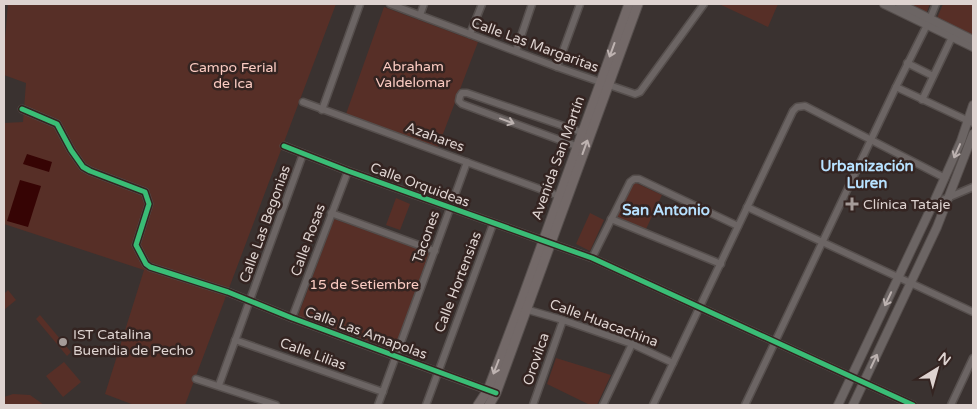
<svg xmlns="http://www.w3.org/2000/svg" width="977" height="409" font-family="'Varela Round',sans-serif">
<rect width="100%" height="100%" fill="#3a3230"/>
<g fill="#572f27">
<polygon points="8,4 336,4 185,405 134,405 105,394 144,270 4,224 4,123 23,122 26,83 4,75 4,51"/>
<polygon points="719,4 778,4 768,27"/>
<polygon points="905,4 930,4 926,14"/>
<polygon points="943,4 973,4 973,39 937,18"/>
<polygon points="384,7 478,42 438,147 346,114"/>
<polygon points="634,182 662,195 646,229 617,217"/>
<polygon points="396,198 410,204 400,230 386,225"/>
<polygon points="590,213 604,220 590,251 576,244"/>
<polygon points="334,219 429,253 394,350 298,316"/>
<polygon points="8,290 16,300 4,310 4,294"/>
<polygon points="40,315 71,352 67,356 36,319"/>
<polygon points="556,358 611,375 597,405 590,405 547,384"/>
<polygon points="64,362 81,382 63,397 46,376"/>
<polygon points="13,394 30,395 44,405 4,405 4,397"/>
</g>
<g fill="#360404">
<polygon points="27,154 52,162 49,172 23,164"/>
<polygon points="20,180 41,186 28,227 7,221"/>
</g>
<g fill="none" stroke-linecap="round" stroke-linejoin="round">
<defs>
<g id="minor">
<polyline points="390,4 557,67 635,94 640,92 704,4"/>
<polyline points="420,15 424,4"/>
<polyline points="470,34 482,4"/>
<polyline points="516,51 532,4"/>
<polyline points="907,63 933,76"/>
<polyline points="557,67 580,4"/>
<polyline points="896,87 973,123"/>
<polyline points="922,100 952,37"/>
<polyline points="303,102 559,196"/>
<polyline points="22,109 57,124 71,150 83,167 90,171 145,192 149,204 136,245 146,264 150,267 228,292 292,318 490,391"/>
<polyline points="322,110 360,4"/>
<polyline points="284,146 348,171 592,258 913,405"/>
<polyline points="576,146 462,104 459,101 460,96 462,93 467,93 581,132"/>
<polyline points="933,204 973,187"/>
<polyline points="747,207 973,312"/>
<polyline points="331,213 435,251"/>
<polyline points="611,219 721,264"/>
<polyline points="592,258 630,182 634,179 639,179 738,226"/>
<polyline points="525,309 563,320 632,344 673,363"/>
<polyline points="292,318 348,171"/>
<polyline points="235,340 383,392"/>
<polyline points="196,379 276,405"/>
<polyline points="219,385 303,154"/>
<polyline points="378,405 467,162"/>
<polyline points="426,405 493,224"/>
<polyline points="533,405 563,320"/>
<polyline points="603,405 632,344"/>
<polyline points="653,405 793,111 797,107 805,106 945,178"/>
<polyline points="745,405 896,87 930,19 936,4"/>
<polyline points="951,405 973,358"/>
</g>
<g id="tertiary">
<polyline points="884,4 973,47"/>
<polyline points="900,4 973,40"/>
<polyline points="838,405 933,204 961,141 973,105"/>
<polyline points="853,405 937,227 973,134"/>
</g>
<g id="secondary">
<polyline points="478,405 488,390 520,305 629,4"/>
<polyline points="489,405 496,393 638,4"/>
</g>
</defs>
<use href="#minor" stroke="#564f4d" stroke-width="9"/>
<use href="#tertiary" stroke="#564f4d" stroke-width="10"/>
<use href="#secondary" stroke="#564f4d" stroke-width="11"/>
<use href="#minor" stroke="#6c6564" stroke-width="6"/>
<use href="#tertiary" stroke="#6c6564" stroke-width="8"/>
<use href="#secondary" stroke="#736968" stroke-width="9"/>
<defs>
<g id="cycleway">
<polyline points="22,109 57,124 71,150 83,167 90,171 145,192 149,204 136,245 146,264 150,267 228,292 292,318 496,393"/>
<polyline points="284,146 348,171 592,258 913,405"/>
</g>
</defs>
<use href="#cycleway" stroke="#342421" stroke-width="8"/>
<use href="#cycleway" stroke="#3abd76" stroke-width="5"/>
</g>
<defs><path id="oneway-shaft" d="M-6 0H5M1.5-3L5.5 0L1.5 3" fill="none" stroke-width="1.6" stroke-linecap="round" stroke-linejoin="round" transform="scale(1.25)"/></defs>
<g stroke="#beb3b1">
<use href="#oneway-shaft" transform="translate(612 50) rotate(110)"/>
<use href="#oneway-shaft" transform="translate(585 147) rotate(-70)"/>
<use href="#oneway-shaft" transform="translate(496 367) rotate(111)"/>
</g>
<g stroke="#bcb2b0">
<use href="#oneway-shaft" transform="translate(507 121) rotate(20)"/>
<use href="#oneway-shaft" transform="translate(957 151) rotate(114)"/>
<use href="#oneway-shaft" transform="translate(888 299) rotate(115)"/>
<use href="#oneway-shaft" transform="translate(874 361) rotate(-65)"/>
</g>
<g fill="#a59b98" stroke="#342421" stroke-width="2">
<path d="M849.5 196.5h5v5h5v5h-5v5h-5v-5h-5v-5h5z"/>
<circle cx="63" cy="342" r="5"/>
</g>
<g text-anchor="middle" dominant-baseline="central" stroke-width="5" stroke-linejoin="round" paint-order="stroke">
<g font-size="14" fill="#ded3d0" stroke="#342421">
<text transform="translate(535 45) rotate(20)">Calle Las Margaritas</text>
<text transform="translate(435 137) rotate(20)">Azahares</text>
<text transform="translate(558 158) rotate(-70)">Avenida San Martín</text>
<text transform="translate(420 185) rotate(20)">Calle Orquideas</text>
<text transform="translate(265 224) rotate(-70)">Calle Las Begonias</text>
<text transform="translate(426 237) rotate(-70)">Tacones</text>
<text transform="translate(308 240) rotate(-70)">Calle Rosas</text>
<text transform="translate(458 282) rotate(-69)">Calle Hortensias</text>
<text transform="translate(604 323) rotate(20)">Calle Huacachina</text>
<text transform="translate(366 333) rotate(20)">Calle Las Amapolas</text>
<text transform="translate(313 354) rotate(20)">Calle Lilias</text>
<text transform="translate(536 359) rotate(-71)">Orovilca</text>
</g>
<g font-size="14" fill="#fbcbc2" stroke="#342421">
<text x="413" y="66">Abraham<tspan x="413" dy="16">Valdelomar</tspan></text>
<text x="233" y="67">Campo Ferial<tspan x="233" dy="16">de Ica</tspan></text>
<text x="364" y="284">15 de Setiembre</text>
</g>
<g font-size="14" fill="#ded3d0" stroke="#342421" text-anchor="start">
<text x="863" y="204">Clínica Tataje</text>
<text x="73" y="334">IST Catalina<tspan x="73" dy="16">Buendia de Pecho</tspan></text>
</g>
<g font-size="15" font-weight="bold" fill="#b7e1ff" stroke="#342421">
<text x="867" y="166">Urbanización<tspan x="867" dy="17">Luren</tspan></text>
<text x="666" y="210">San Antonio</text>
</g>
</g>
<rect width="977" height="409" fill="none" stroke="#ded3d0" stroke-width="10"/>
<g transform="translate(937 369) rotate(37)" stroke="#342421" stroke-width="4" paint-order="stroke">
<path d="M0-4L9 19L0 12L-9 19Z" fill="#ded3d0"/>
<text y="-8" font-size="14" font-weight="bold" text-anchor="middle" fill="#ded3d0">N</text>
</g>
</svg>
